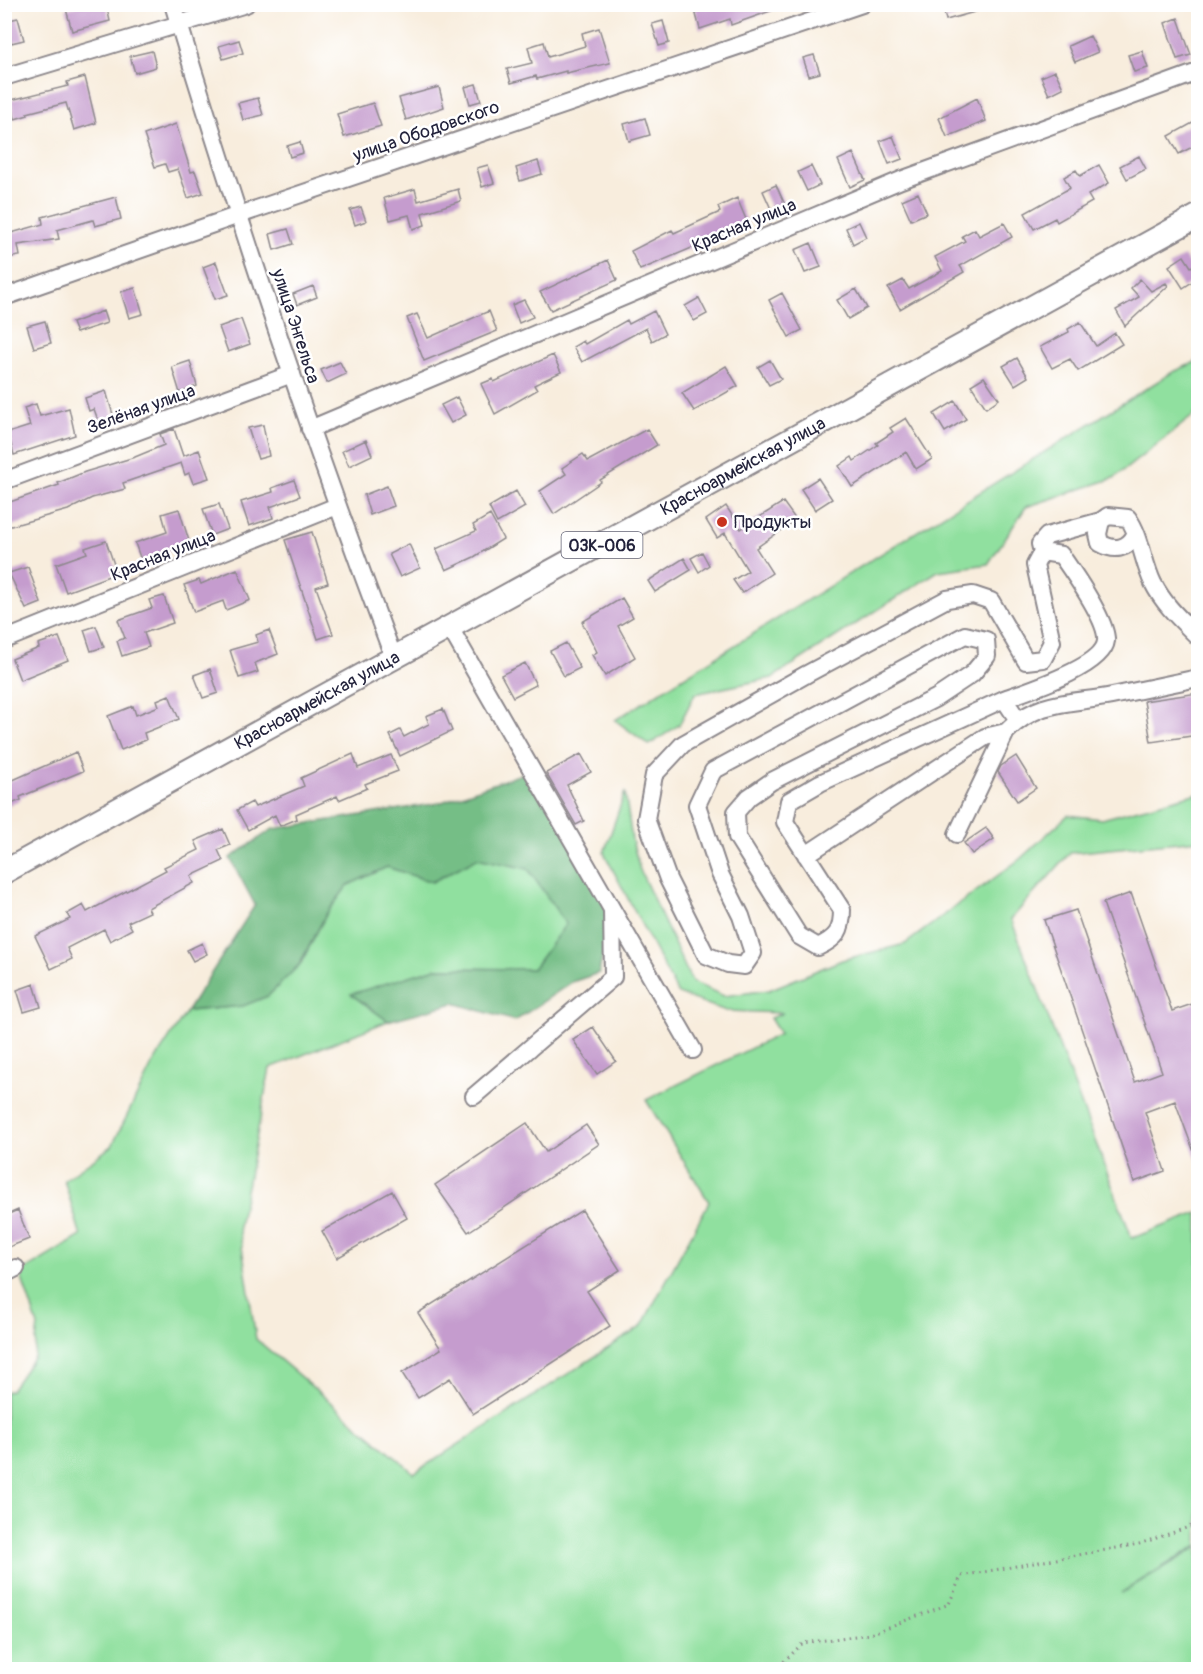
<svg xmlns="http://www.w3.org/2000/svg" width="1203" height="1674" font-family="Pangolin,sans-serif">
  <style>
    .green { fill: #90e09f; stroke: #59816d; stroke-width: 1.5 }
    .forest { fill: #74be86; stroke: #4b7060; stroke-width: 1.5 }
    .building { fill: #c59cce }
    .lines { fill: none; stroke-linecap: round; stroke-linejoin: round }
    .minor-casing { stroke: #8d888c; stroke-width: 20 }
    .major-casing { stroke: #8d888c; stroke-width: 26 }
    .path { stroke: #8d888c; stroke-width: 3; stroke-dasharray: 1.5 4.5; stroke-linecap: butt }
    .minor { stroke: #fff; stroke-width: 16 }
    .major { stroke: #fff; stroke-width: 22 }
    .poi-dot { fill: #c8321e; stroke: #fff; stroke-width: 2 }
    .labels { text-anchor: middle; stroke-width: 5; stroke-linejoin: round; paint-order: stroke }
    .shield { fill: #fff; stroke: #646476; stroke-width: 1.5 }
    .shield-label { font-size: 16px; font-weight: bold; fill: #22223b }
    .street-label { font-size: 18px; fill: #22223b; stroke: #fff }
    .poi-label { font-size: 18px; fill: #22223b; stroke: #fff; text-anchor: start }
  </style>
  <rect width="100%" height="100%" fill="#fff"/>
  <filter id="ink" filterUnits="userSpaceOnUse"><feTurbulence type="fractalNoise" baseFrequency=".0167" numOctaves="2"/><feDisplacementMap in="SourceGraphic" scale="12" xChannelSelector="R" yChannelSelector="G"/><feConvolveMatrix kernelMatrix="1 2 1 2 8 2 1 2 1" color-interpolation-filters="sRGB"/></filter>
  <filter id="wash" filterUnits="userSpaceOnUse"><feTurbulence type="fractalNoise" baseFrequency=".008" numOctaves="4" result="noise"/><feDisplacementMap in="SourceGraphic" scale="24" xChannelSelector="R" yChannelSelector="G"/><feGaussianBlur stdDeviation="1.35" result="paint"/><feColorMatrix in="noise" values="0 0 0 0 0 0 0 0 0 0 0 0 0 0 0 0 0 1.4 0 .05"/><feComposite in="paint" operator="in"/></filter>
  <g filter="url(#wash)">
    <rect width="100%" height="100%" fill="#f8eddd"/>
    <path class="green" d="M1198,361V412L1114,478L1026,507L988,564L938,571L772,678L695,694L679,725L649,745L615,720L1171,373Z
      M625,792L632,840L640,870L692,982L724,996L769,990L842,960L905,944L1020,859L1068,815L1102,819L1198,793V840L1070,853L1011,919L1132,1238L1198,1213V1545L1121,1593L1198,1547V1669L5,1670V1392L11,1390L34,1357L38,1326L20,1273L81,1236L64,1180L112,1146L153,1063L187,1011L243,1006L300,965L327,913L348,885L387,867L432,882L477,858L529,869L566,924L533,969L436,968L352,995L388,1021L270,1068L239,1227L256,1339L414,1473L641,1327L709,1202L646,1100L780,1034L770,1018L783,1013L726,1011L678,994L604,853Z"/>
    <path class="forest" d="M533,770L612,910L599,973L572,982L515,1021L454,1003L388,1021L351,994L436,968L533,969L566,924L528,869L477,858L432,882L387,867L348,885L327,913L299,965L268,996L243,1006L187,1011L255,905L230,858L273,829L439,803Z"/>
    <g id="blocks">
      <path class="building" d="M84,4H106L110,21L72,31L66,9Z
        M703,4H782V7L731,25L730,19L700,29L694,7Z
        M956,4H988L989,8L946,20L943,9Z
        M18,18L24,40L11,43L5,21Z
        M1178,18L1191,55L1177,59L1165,23Z
        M663,21L669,43L659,46L652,24Z
        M599,28L610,63L566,73V71L537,79L536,76L511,83L507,69L532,63L528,47L544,42L548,57L585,46L582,33Z
        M1090,36L1098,52L1075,62L1068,46Z
        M239,40L243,53L223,59L219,46Z
        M152,51L156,67L135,73L130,56Z
        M1142,51L1148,68L1134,72L1128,55Z
        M814,55L820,73L809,76L803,58Z
        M1055,71L1063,88L1049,95L1041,77Z
        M85,77L96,123L74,130L66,103L27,113L28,115L15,119L11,100L68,86L67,82Z
        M476,84L481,101L470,104L465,87Z
        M439,87L444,107L406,120L399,98Z
        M258,98L263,115L243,120L238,103Z
        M977,98L986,121L947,137L939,118Z
        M373,103L381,126L344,137L337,114Z
        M645,118L650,135L629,141L624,124Z
        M1198,120V144L1179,154L1169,136Z
        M176,124L191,172L195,171L203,193L188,198L178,169L168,172L165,164L155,167L144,135Z
        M893,136L902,159L889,164L880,141Z
        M300,142L303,153L290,157L287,146Z
        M853,153L865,180L850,187L838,160Z
        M1139,156L1146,169L1127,179L1120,166Z
        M538,161L542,174L520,181L516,168Z
        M488,165L494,183L482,187L477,168Z
        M1099,165L1109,183L1088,195L1092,202L1057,222L1055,218L1034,229L1025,213L1070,188L1064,177L1076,170L1080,176Z
        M811,166L820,185L807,191L798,172Z
        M776,185L785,205L772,211L763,191Z
        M415,189L418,201L458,189L461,201L422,213L425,225L413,229L409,215L390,220L384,198Z
        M918,193L927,213L911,220L902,200Z
        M116,197L121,219L95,226L93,220L57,230L59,239L18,245L20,256L7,258L4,235L43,224L42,217Z
        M737,198L748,224L640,270L631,251L672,230L674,233L720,212L718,207Z
        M361,207L366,221L355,225L350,210Z
        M859,222L866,237L853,244L846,228Z
        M1004,223L1012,237L960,266L964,272L900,309L888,288L903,280L909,289L942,271L935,257L965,241L962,236L975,229L979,236Z
        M288,229L293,244L274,250L270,234Z
        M811,243L821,267L805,273L795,250Z
        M1184,256L1191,267L1198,263V278L1183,288L1169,266Z
        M608,260L617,280L551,310L540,292Z
        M216,262L228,295L215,299L203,267Z
        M1140,279L1151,291L1166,283L1168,286L1125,326L1116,310L1139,297L1131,288Z
        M313,286L317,297L297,305L293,294Z
        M135,288L143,314L129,318L121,292Z
        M856,289L867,308L848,319L837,300Z
        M782,293L802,330L789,337L769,300Z
        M699,298L707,314L694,321L685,306Z
        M524,300L533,317L519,323L512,305Z
        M103,311L107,323L76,333L72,323Z
        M489,311L497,331L424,361L407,318L417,314L428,338Z
        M654,311L665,334L652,341L646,328L582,362L573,347L583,341L585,344L627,320L629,324Z
        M241,319L250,344L228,352L219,327Z
        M45,321L51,343L34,348L27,326Z
        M1080,322L1096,346L1115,333L1122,344L1078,371L1070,359L1052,368L1040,347L1069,332L1068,329Z
        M553,355L561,372L534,385L537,390L495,414L481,384L493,379L494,382Z
        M1017,358L1028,377L1015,385L1003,366Z
        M770,360L781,379L769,385L758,367Z
        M190,361L197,386L180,393L172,367Z
        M340,362L346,374L327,383L321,370Z
        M726,366L738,386L694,411L682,393Z
        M984,377L999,399L986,408L971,385Z
        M106,391L114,418L99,423L94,409L89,411L85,398Z
        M457,397L466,415L451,423L441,405Z
        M955,401L966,419L945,432L934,414Z
        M36,404L40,416L69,408L75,435L14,455L8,433L30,426L24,408Z
        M906,418L932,459L916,469L906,452L852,487L839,466L852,457L854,461L878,445L876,443L893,432L890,428Z
        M263,425L269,456L258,459L248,428Z
        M174,429L183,456L199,450L209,478L193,483L189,473L185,475L181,463L123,483L125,489L92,498L68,510L4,528V504L59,485L58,483L85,472L135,457L164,445L160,434Z
        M647,429L657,445L600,480L601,482L554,514L540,491L566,474L562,468L583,454L588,461Z
        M366,440L372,455L349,466L342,451Z
        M818,478L832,499L815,510L801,489Z
        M294,480L300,496L270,507L273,518L249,526L241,502L273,492L272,488Z
        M387,486L394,506L370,515L364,495Z
        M516,491L525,507L497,523L489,507Z
        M783,502L796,520L756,548L772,573L742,593L733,580L748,571L725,533L717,538L706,520L726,506L741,529Z
        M219,504L228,529L212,535L203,509Z
        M179,509L190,544L160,553L161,557L142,563L135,543L167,532L162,514Z
        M490,515L503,539L474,557L446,570L436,549L476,531L473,525Z
        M312,532L328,583L316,587L333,634L318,639L285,540Z
        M106,541L117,573L66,592L56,564L87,553L85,548Z
        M409,544L420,568L400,577L389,554Z
        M702,552L709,565L699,572L691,558Z
        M684,558L691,570L655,592L648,581Z
        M28,567L41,603L26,609L9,573Z
        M237,569L250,600L226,610L223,601L194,612L184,585L199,580L201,584Z
        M164,596L173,623L144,633L149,647L122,656L117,641L125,638L118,620L152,608L149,600Z
        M622,598L633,617L618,626L635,657L605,676L592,655L597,652L582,622Z
        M96,626L104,647L91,651L84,630Z
        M269,630L278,654L255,663L258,672L239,678L230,650L258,642L256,635Z
        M59,637L68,660L20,680L12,659L39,648L38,644Z
        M566,643L580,668L564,676L550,651Z
        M525,663L536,685L513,697L501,675Z
        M210,669L218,693L203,698L194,675Z
        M1198,693V735L1151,742L1144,701Z
        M169,695L179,719L144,733L146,740L121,750L108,716L133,706L136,715L159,706L157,700Z
        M443,709L452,731L400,756L390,735L400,730L404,737L429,724L426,716Z
        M76,752L83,771L20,797L21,800L9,805L4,784Z
        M353,754L358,768L391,755L398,771L365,784L367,788L339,800L337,796L296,814L297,819L280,826L275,815L248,830L237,810L252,802L255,807L304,786L301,778Z
        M581,754L591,772L567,785L584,821L576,825L546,773Z
        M1016,756L1036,788L1017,801L998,772L1001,766Z
        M986,828L994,839L972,854L964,843Z
        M223,829L230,845L218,850L223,861L191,876L194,883L148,908L150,912L128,922L132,929L110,941L104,929L67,948L72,959L51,969L35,936L70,919L67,914L83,905L87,912L166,870L164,867L199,850L195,841Z
        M1131,893L1172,1011L1198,1002V1163L1175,1101L1145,1112L1165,1171L1134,1182L1044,920L1076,910L1135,1082L1162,1072L1103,903Z
        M202,943L207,954L193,961L187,950Z
        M34,984L41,1007L24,1012L17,990Z
        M593,1027L616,1061L597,1074L573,1040Z
        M527,1123L546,1152L586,1125L599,1144L468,1232L435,1185Z
        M392,1191L407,1218L337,1258L322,1231Z
        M18,1210L29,1239L4,1249V1216Z
        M582,1210L620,1270L587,1291L610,1326L473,1414L450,1378L418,1398L402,1373L441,1349L418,1313Z"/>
    </g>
  </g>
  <g filter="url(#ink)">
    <use href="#blocks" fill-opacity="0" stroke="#8d888c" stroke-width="1.5"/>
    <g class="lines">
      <defs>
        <path id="minor" d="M173,4C239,224 312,441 393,656
          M4,77L246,4
          M4,297L239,215L862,4
          M310,429L901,180L1198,72
          M4,481L292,374
          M1101,521L1098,534L1100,543C1114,551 1127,550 1135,535
          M1042,552L1040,544L1047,536L1101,521L1108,516L1128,518C1141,536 1143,563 1153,583C1164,605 1181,620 1198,637
          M450,628L693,1050
          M4,640L337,506
          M1004,699L820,783L789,801L785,822L842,910C842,931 837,938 818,947L799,936L737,837L736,812L749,797L772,781L936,698L972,674L987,656L986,640L965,635L713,771L697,805L720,874L741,916L753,953L744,966L728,964L706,955L668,879L646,819L654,775L683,744L807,674L947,599L973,595L991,601L1026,661L1043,659L1052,642L1035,565L1042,552L1061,555C1073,572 1108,622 1106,641C1103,667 1026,691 1004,699L1018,720
          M957,834L1006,732C1038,699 1071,704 1112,696C1141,690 1170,684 1198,678
          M806,855L985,737L1006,732
          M474,1096L613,977L612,910
          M4,1274L16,1268"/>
        <g id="major">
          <path id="s1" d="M4,872L1198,216"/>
        </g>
      </defs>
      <use href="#minor" class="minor-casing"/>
      <use href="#major" class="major-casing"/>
      <path class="path" d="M775,1670L803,1643L870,1634L949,1604L961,1576L1139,1544L1198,1524"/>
      <use href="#minor" class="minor"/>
      <use href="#major" class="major"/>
    </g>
  </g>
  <circle class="poi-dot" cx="722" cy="522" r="6"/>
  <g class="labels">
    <rect class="shield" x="561.5" y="532" width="81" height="26" rx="4.5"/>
    <g class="shield-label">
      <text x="602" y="551">03К-006</text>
    </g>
    <g class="street-label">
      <text transform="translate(426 131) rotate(-19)" y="6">улица Ободовского</text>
      <text transform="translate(744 225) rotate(-23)" y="6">Красная улица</text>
      <text transform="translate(296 326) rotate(72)" y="6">улица Энгельса</text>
      <text transform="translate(141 409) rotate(-20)" y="6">Зелёная улица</text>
      <text dy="6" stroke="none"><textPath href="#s1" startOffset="843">Красноармейская улица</textPath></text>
      <text transform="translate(163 555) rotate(-22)" y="6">Красная улица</text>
      <text dy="6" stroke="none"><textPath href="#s1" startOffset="357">Красноармейская улица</textPath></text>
    </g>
    <g class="poi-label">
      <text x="734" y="528">Продукты</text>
    </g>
  </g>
  <rect width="1203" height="1674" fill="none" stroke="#fff" stroke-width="24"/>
</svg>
